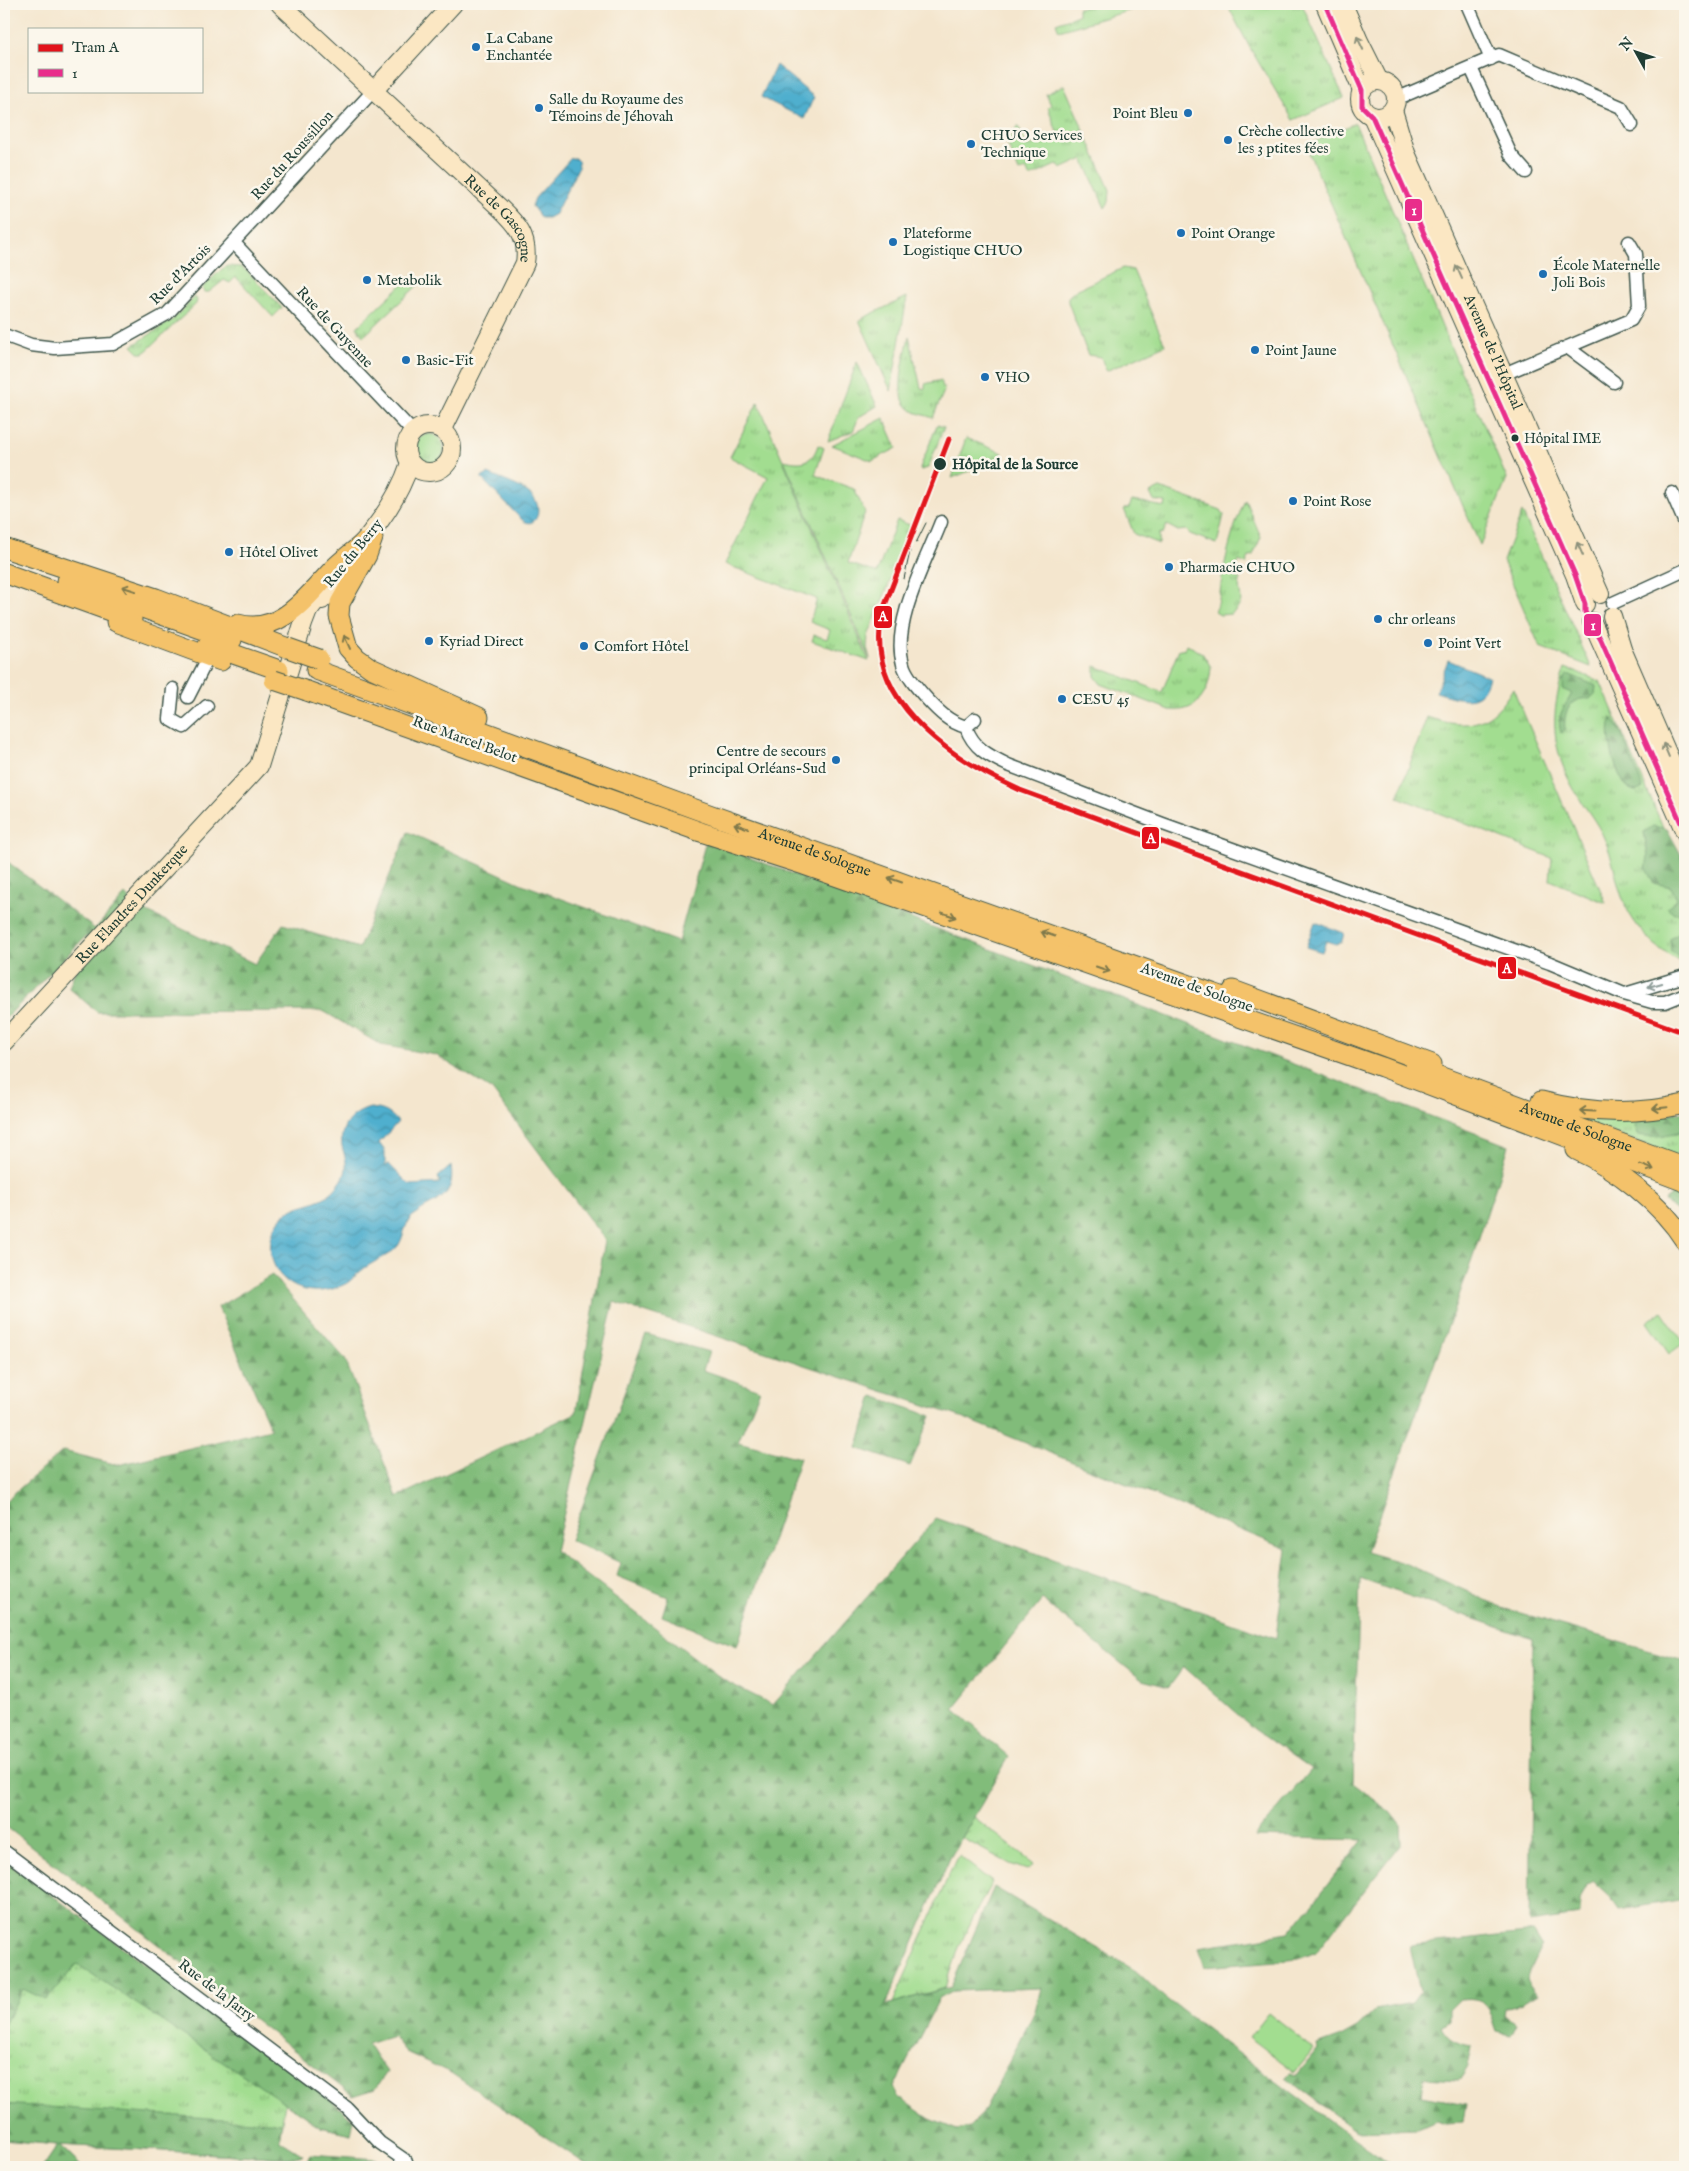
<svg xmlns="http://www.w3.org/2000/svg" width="1689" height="2171" font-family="'IM FELL English',serif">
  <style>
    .grass { fill: url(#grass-tufts); stroke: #608d62 }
    .forest { fill: url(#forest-firs); stroke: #507c57; fill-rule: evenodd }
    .pitch { fill: #a2dd90; stroke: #608d62 }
    .water { fill: url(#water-waves); stroke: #377681 }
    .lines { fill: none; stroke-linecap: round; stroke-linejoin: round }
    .street-casing { stroke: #3f564b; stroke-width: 15 }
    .secondary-casing { stroke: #3f564b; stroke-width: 20 }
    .primary-casing { stroke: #3f564b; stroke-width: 21 }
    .street { stroke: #fff; stroke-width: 12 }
    .secondary { stroke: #fbe7c3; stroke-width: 18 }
    .primary { stroke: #f4c26a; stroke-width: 19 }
    .tram { stroke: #1f3d34; stroke-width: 1 }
    .primary-bridge-casing { stroke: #3f564b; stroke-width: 21; stroke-linecap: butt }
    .primary-bridge { stroke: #f4c26a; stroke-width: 19 }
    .bus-1-casing { stroke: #fbf7ec; stroke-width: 9 }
    .bus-1 { stroke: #e92d8b; stroke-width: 5 }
    .tram-1-casing { stroke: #fbf7ec; stroke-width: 9 }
    .tram-1 { stroke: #e2121a; stroke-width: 5 }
    .oneway { stroke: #8d927c }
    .oneway2 { stroke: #7f794c }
    .oneway3 { stroke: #8f9e9a }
    .poi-dot { fill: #1f6fb2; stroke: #fbf7ec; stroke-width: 2 }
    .bus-dot { fill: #1f3d34; stroke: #fbf7ec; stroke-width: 2 }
    .labels { text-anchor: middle; stroke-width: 5; stroke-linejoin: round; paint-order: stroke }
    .bus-label { font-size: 14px; fill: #1f3d34; stroke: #fbf7ec; text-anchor: start }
    .poi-label { font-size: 15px; fill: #1f3d34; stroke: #fbf7ec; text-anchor: start }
    .street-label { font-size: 15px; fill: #1f3d34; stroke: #fbf7ec }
    .stop-label { font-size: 15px; font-weight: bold; fill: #1f3d34; stroke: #fbf7ec; text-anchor: start }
    .line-badge { stroke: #fbf7ec; stroke-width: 2 }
    .badge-label { font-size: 14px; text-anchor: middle; font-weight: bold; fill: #fff }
  </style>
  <defs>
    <pattern id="grass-tufts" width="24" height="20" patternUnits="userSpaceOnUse" patternTransform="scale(1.25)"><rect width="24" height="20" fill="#a2dd90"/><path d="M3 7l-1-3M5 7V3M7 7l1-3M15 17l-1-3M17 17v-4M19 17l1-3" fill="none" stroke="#83b476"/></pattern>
    <pattern id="forest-firs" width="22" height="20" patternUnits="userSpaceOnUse" patternTransform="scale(1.25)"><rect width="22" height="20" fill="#81bc7a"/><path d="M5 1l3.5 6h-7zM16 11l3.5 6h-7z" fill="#699a65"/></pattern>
    <pattern id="water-waves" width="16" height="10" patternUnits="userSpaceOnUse" patternTransform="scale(1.25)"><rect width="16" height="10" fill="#4fafce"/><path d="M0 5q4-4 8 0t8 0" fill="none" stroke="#4190a8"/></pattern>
  </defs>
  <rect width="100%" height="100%" fill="#fbf7ec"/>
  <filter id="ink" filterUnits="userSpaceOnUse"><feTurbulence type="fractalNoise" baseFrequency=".02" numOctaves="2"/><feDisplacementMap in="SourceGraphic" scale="10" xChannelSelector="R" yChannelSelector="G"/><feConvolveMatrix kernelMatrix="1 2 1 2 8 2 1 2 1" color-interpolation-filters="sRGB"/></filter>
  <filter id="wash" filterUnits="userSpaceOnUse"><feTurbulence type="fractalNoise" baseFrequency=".0096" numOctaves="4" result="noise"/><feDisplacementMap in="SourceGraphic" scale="20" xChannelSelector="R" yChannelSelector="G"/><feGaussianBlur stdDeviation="1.12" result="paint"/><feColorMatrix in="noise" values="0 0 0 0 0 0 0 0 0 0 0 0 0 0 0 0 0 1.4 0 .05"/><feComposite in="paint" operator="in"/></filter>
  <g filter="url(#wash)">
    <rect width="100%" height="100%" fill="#f4e6ce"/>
    <path class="grass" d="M1102,4H1152L1059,31L1056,23L1078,15V8Z
      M1227,4H1302L1344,98L1293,120L1250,48Z
      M1064,85L1110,190L1109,202L1105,208L1083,159L1061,169L1058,164L1030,177L1026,169L1019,172L1007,143L1018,126L1027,147L1058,135L1048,107L1051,105L1046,94Z
      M1355,123L1507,479L1480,545L1306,146Z
      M228,266L241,267L247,271L282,308L273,317L236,277L230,283L224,280L209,292H204L202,288L222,269Z
      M1123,268L1133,270L1165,345L1106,371L1101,357L1088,355L1068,302V297L1076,290Z
      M411,276H413L420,281L419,284L364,336L362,335L357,327Z
      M195,297L197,300L196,304L144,353H139L132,346L171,321Z
      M907,297L891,391L859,320Z
      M909,336L921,388L925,389V384L941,380L944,391L933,418C926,415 917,414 911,410C891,397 906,355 909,336Z
      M857,362L877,406L859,417L853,431L828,441Z
      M758,402L869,661L812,641L814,635L827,639L830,630L810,622L817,599L725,564L768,477L730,457Z
      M884,418L897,448L872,461L832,445Z
      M937,425L944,427L928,468L921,470L920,468Z
      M414 449a15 15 0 1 1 30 0a15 15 0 1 1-30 0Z
      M966,438L1003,453L999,459L952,478Z
      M818,445L824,448L815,475L854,489L865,512L848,563L877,573L897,520L912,526L868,636L867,647L870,659L784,460C801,464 812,464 818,445Z
      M1160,488L1221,510L1224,515L1217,544L1190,534L1186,530L1178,531L1167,525L1163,533L1159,534V544L1134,534L1124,509L1129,508L1132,501L1165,507L1166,502L1154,501L1150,493Z
      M1245,500L1261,537L1253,555L1249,557L1246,564L1239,561L1233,575L1240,579C1236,595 1249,601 1231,614L1220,615L1215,612C1220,602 1220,589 1222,578C1227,551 1234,525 1245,500Z
      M1522,512L1591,667L1540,647L1503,561Z
      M1186,644L1202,653L1211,667C1209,693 1198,713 1170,710L1101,684L1095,676V666L1162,692L1179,649L1184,650Z
      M1565,668L1600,681L1685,878V962L1682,963C1655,949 1632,926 1622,897C1615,877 1613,857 1604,838C1597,822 1585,808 1576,793C1551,750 1549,715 1565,668Z
      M1513,688L1517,698L1606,903L1550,880L1552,858L1398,797L1427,717C1468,731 1491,726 1513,688Z
      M1570,1117L1639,1119L1671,1135L1685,1130V1159Z
      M974,1817L1034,1864L1027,1870L1010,1864L962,1838Z
      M959,1856L992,1882C973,1917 955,1950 945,1988L893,2003L956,1859Z
      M4,1860L351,2134L321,2127L285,2103L279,2140L303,2155L290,2158L59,2145L82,2167H43L58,2145L4,2140Z"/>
    <path class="forest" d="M1568,674L1596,686L1595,694L1590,699C1570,696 1563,712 1565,730L1561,733C1556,713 1564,710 1572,693L1563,689V681Z
      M1612,718L1619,728L1643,788C1641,789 1638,791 1636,791C1618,792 1603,732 1612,718Z
      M1653,826L1667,829L1685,862V912L1674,913L1667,907L1677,899L1671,887L1654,883L1646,869L1648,857L1644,832Z
      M408,832L522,884L678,942L706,841L1509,1146L1468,1271L1366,1552L1407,1564L1503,1608L1685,1661V1899L1619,1910L1608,1894L1594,1881L1586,1885L1579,1901V1916L1529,1923L1533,1639L1360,1579L1353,1783L1390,1812L1401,1826L1402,1843L1316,1952L1299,1959L1205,1967L1199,1947L1289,1933L1363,1840L1254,1837L1311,1769L1254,1729L1184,1667L1169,1687L1142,1680L1042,1600L954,1709L1009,1757L950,1858L886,2005L951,1987L994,1887L1136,1971L1165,1998L1309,2106L1394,2167H590L451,2073L406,2052L393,2036L367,2044L387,2072L375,2089L353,2096L4,1825V1502L63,1451L118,1465L271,1429L218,1307L272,1275L345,1359L397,1497L576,1413L605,1240L492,1090L436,1055L381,1045L323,1011L97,1012L69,988L88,934L4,1020V859L95,929L125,895L141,909L255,964L283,924L359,948ZM614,1302L964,1418L1287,1549L1276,1638L936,1518L773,1705L725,1681L555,1551ZM1041,1988L1035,2011L983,2113L969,2127L957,2130L930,2119L898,2097L894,2087L939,1999L954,1991Z
      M1677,934L1685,937V959L1682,960L1671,951L1670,939Z
      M1685,1111V1130C1670,1135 1654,1138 1638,1135L1635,1126L1639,1119Z
      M1684,1185L1685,1186V1217L1664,1201Z
      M646,1334L709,1352L703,1370L760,1390L738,1442L800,1458L737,1646L662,1616L668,1597L617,1576L621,1563L570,1540Z
      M873,1396L931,1416L910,1466L857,1448Z
      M4,1860L333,2102L354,2120L351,2134L321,2127L77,1964L46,2000L23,1989L4,2025Z
      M1534,1932L1542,1945L1526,1978L1538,1994L1523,2003L1504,2008L1503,2015L1517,2023L1511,2035L1497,2032C1488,2008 1490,1996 1460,1999L1449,2010V2021L1441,2027C1448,2040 1458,2044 1472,2046L1468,2066L1459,2080L1424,2078L1422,2096L1466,2104L1463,2123L1446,2124L1436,2121L1418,2129L1356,2131L1286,2078L1291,2073L1297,2075L1318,2049L1317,2045L1339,2037L1357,2027L1375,2010L1412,2003L1420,1992L1410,1946Z
      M4,2104L282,2123L279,2140L303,2155L290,2158L59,2145L82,2167H43L58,2145L4,2140Z
      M310,2154L377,2159L385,2167H305Z"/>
    <path class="pitch" d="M1662,1311L1684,1343L1669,1354L1647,1322Z
      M1268,2013L1314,2049L1295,2072L1249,2037Z"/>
    <path class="water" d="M776,65L814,97L804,119L761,97Z
      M571,158H575L578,161L579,166L555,214L548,218H541L532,206L535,198Z
      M488,474C500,479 521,486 530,494C545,505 537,534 520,518L481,478Z
      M1448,660L1489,677C1481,708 1459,699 1436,692Z
      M1315,922L1344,933L1342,941L1336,944L1326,941L1322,952L1306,947Z
      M370,1108C383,1109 390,1112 398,1122L379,1143L385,1151V1166L389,1164L410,1185L440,1183L438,1177L451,1166C457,1203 428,1200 411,1218C404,1226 404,1237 398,1246C389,1257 372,1261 361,1271C354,1276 351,1282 343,1285C326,1293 305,1294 289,1283C267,1268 264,1235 283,1216C297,1202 318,1206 333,1191C339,1185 345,1177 346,1169C347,1161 344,1154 342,1146C339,1126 352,1113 370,1108Z"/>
  </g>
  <g filter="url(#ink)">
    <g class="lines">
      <defs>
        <path id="street" d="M1467,4L1491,59
          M1471,68L1511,155L1526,172
          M1396,99L1499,55L1621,107L1632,125
          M234,243L413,432
          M4,335L31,345L55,348L113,344L167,314L374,90
          M1567,347L1614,382
          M1504,374L1631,320L1639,306L1636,254L1629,242
          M1672,493L1685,523
          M941,522C926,561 891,624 903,664C906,676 919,690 927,699C939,712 949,722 966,727
          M1613,603L1685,570
          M173,689L170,719L184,727L207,706
          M188,697L209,656
          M975,719L966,727C973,748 989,756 1008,765L1163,824L1550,963L1624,994L1652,1002H1665L1685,994
          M1625,994L1685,976
          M4,1851L347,2108L380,2143L406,2161"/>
        <g id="secondary">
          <path id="s1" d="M280,4L499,207C517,224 529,237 525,263L443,429"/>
          <path d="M1325,4L1362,90"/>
          <path d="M1343,4L1359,41L1379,81"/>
          <circle cx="1378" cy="99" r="18"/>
          <path d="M374,90L453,4"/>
          <path id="s2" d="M1393,110L1406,153L1600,594"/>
          <path d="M1372,116L1575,575L1585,604"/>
          <circle cx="429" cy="449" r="23"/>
          <path d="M359,547C381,522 400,494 410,463"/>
          <path d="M322,600L364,549"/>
          <path d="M1612,616L1622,649L1685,794"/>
          <path d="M1592,622L1685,832"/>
          <path id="s3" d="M4,1042L259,766L303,624L308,611L325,589"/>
        </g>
        <g id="primary">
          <path d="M373,538L367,555L340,603L339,616L348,648L357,658L371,668L479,717"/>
          <path d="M4,548L156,598L288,648"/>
          <path d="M4,573L132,619"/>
          <path d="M67,581L232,640"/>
          <path d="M116,622L221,661"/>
          <path d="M238,624C280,636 308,595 333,569C342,560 353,552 363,543"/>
          <path d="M208,645L279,670"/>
          <path id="s4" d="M316,670L706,813L1243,1004"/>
          <path d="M307,691L701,832L804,865L1382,1067L1685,1182"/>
          <path d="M1233,990L1432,1064"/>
          <path id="s5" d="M1415,1067L1685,1167"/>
          <path d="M1541,1101C1589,1114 1636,1115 1685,1104"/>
          <path d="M1576,1150C1616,1168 1662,1204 1685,1241"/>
        </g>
      </defs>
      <use href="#street" class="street-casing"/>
      <use href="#secondary" class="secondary-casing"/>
      <use href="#primary" class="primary-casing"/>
      <use href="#street" class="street"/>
      <use href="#secondary" class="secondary"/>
      <use href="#primary" class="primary"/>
      <path class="tram" d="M916,543L926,523
        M896,576L905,560
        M904,579L917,519"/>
      <defs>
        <path id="primary-bridge" d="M288,648L319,659
          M274,680L307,691"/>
      </defs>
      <use href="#primary-bridge" class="primary-bridge-casing"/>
      <use href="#primary-bridge" class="primary-bridge"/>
      <defs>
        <path id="bus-1" d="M1325,4L1362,90V106L1372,116L1575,575L1585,604V612L1601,640L1685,832"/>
      </defs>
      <use href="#bus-1" class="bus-1-casing"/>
      <use href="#bus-1" class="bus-1"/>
      <defs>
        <path id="tram-1" d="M949,439L885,605C856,696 949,758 1020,790L1685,1033"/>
      </defs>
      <use href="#tram-1" class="tram-1-casing"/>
      <use href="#tram-1" class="tram-1"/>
    </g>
    <defs><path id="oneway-shaft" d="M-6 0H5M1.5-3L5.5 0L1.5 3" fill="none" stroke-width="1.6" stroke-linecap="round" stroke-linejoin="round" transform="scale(1.25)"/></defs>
    <g class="oneway">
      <use href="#oneway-shaft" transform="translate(1360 43) rotate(-115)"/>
      <use href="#oneway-shaft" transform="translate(1459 272) rotate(-114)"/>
      <use href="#oneway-shaft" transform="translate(1580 549) rotate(-114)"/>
      <use href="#oneway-shaft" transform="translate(1666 750) rotate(-113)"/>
    </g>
    <g class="oneway2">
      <use href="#oneway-shaft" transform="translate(129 589) rotate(-162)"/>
      <use href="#oneway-shaft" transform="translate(347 642) rotate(-114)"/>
      <use href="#oneway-shaft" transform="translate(741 826) rotate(-161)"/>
      <use href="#oneway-shaft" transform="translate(895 880) rotate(-161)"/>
      <use href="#oneway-shaft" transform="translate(949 915) rotate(19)"/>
      <use href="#oneway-shaft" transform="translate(1048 934) rotate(-161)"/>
      <use href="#oneway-shaft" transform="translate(1103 969) rotate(19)"/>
      <use href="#oneway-shaft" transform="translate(1660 1108) rotate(174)"/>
      <use href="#oneway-shaft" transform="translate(1587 1111) rotate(-177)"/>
      <use href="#oneway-shaft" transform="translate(1647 1167) rotate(20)"/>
    </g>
    <use class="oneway3" href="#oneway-shaft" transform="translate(1655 985) rotate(164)"/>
  </g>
  <g class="poi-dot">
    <circle cx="476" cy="47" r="5"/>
    <circle cx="539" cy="108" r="5"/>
    <circle cx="1188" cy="113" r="5"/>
    <circle cx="1228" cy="140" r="5"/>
    <circle cx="971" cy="144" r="5"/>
    <circle cx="1181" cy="233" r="5"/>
    <circle cx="893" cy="242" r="5"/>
    <circle cx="1543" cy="274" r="5"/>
    <circle cx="367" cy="280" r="5"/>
    <circle cx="1255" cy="350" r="5"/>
    <circle cx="406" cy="360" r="5"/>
    <circle cx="985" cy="377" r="5"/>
    <circle cx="1293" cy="501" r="5"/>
    <circle cx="229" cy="552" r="5"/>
    <circle cx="1169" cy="567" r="5"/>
    <circle cx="1378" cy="619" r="5"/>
    <circle cx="429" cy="641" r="5"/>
    <circle cx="1428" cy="643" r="5"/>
    <circle cx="584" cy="646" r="5"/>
    <circle cx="1062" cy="699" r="5"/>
    <circle cx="836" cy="760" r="5"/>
  </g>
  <g class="bus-dot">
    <circle cx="1515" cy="438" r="4.5"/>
    <circle cx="940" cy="464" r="7"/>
  </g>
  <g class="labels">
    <g class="bus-label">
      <text x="1524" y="443">Hôpital IME</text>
    </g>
    <g class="poi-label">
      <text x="486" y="43">La Cabane<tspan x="486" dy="17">Enchantée</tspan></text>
      <text x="549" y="104">Salle du Royaume des<tspan x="549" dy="17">Témoins de Jéhovah</tspan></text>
      <text x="1178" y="118" text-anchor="end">Point Bleu</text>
      <text x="1238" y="136">Crèche collective<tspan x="1238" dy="17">les 3 ptites fées</tspan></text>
      <text x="981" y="140">CHUO Services<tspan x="981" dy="17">Technique</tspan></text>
      <text x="903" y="238">Plateforme<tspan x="903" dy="17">Logistique CHUO</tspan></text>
      <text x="1191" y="238">Point Orange</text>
      <text x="1553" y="270">École Maternelle<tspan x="1553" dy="17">Joli Bois</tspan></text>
      <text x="377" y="285">Metabolik</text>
      <text x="1265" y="355">Point Jaune</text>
      <text x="416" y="365">Basic-Fit</text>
      <text x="995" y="382">VHO</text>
      <text x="1303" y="506">Point Rose</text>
      <text x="239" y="557">Hôtel Olivet</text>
      <text x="1179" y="572">Pharmacie CHUO</text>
      <text x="1388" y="624">chr orleans</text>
      <text x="439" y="646">Kyriad Direct</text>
      <text x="1438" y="648">Point Vert</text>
      <text x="594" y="651">Comfort Hôtel</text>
      <text x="1072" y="704">CESU 45</text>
      <text x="826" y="756" text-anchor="end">Centre de secours<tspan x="826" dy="17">principal Orléans-Sud</tspan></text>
    </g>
    <g class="street-label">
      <text transform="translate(292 155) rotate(-48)" y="5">Rue du Roussillon</text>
      <text dy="5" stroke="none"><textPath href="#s1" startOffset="309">Rue de Gascogne</textPath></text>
      <text transform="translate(180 274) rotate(-45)" y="5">Rue d'Artois</text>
      <text transform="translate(335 327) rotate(47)" y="5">Rue de Guyenne</text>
      <text dy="5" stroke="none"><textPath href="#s2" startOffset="262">Avenue de l'Hôpital</textPath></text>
      <text transform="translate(353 553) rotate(-51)" y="5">Rue du Berry</text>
      <text transform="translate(465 739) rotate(20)" y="5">Rue Marcel Belot</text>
      <text dy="5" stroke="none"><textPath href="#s4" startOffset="531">Avenue de Sologne</textPath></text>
      <text dy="5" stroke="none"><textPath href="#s3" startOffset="188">Rue Flandres Dunkerque</textPath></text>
      <text transform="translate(1197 987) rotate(20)" y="5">Avenue de Sologne</text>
      <text dy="5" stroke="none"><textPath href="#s5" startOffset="172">Avenue de Sologne</textPath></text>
      <text transform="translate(217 1990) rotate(37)" y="5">Rue de la Jarry</text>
    </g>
    <g class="stop-label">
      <text x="952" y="469">Hôpital de la Source</text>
    </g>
  </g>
  <g class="line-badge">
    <rect x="1404" y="198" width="19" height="24" rx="5" fill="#e92d8b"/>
    <rect x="873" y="605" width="20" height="24" rx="5" fill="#e2121a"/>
    <rect x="1583" y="613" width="19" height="24" rx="5" fill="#e92d8b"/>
    <rect x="1141" y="826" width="19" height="24" rx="5" fill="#e2121a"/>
    <rect x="1497" y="956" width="20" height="24" rx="5" fill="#e2121a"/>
  </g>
  <g class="badge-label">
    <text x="1414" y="215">1</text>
    <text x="883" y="621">A</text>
    <text x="1593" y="630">1</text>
    <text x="1151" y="843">A</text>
    <text x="1507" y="973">A</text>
  </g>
  <rect width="1689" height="2171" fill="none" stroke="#fbf7ec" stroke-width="20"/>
  <rect x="28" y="28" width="175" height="65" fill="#fbf7ec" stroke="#a3ada2"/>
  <rect x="38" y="44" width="25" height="8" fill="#e2121a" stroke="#a3ada2"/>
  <text x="72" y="52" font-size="15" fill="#1f3d34">Tram A</text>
  <rect x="38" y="69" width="25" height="8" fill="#e92d8b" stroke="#a3ada2"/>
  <text x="72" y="78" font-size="15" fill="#1f3d34">1</text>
  <g transform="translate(1636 52) rotate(310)" stroke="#fbf7ec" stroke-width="4" paint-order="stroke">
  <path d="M0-4L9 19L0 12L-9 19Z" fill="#1f3d34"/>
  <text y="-8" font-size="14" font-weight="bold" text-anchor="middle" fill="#1f3d34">N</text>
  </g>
</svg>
